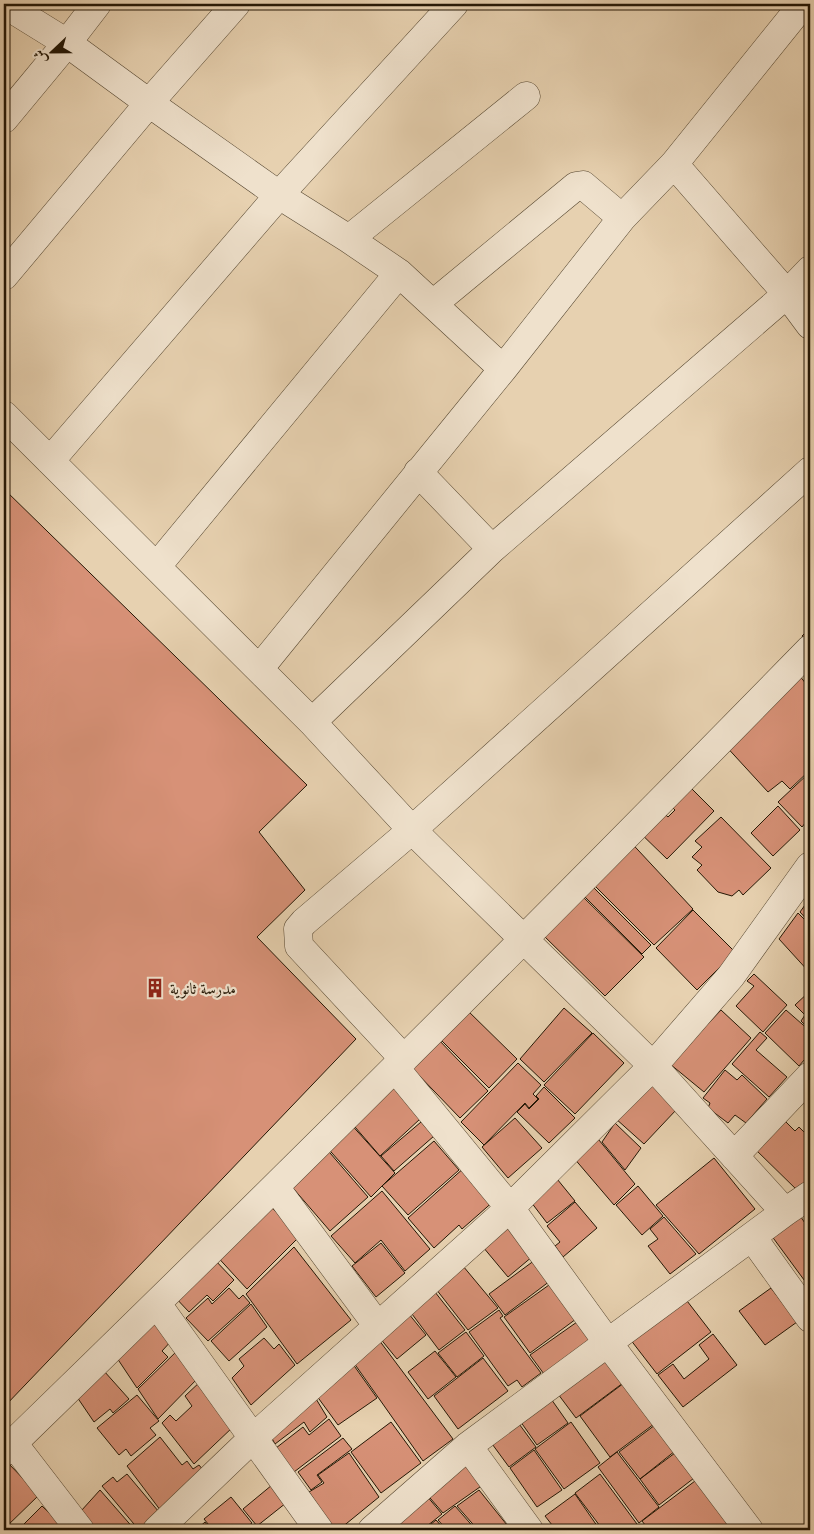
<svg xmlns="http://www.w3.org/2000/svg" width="814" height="1534" font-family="Cardo,Amiri,serif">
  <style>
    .building { fill: #d79177; stroke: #241705 }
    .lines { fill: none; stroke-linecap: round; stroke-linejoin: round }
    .street-casing { stroke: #554630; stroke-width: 29 }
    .street { stroke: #efe1cc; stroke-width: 28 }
    .labels { text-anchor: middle; stroke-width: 4.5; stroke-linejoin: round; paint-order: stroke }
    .poi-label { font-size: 16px; fill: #241705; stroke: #efe1cc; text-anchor: start }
  </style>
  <rect width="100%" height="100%" fill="#e7d1b0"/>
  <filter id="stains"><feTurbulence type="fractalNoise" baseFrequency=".004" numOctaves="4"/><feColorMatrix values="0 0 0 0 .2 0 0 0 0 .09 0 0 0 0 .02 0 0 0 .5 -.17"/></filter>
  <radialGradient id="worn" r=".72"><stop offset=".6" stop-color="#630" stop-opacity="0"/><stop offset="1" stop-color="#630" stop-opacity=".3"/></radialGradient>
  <path class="building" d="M4,489L307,785L259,832L305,890L257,937L356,1039L4,1407Z
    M810,628V647L802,636Z
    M796,671L810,689V770L790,789L782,781L768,792L723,743Z
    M810,772V817L802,827L778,802Z
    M680,777L714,811L667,859L633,826L654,804L668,817L675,810L661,796Z
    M778,806L800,830L773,856L751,833Z
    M721,817L771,868L743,895L739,890L732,896L718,892L697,870L702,865L692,857L702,847L695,841Z
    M624,835L693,909L654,945L588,879Z
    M587,881L651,945L642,954L578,890Z
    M578,892L644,957L605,996L542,934Z
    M810,898V923L800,912Z
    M693,910L735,952L697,990L656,948Z
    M798,913L810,925V973L779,939Z
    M754,974L787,1005L763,1032L736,1006L754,986L747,981Z
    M810,991V1030L801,1021L805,1015L795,1005Z
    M464,1007L517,1059L489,1088L440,1039Z
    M564,1008L592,1033L544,1082L520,1059Z
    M721,1010L751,1038L704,1092L670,1064Z
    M786,1010L810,1031V1053L799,1066L765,1033Z
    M760,1032L767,1038L756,1050L787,1077L769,1097L732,1064Z
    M593,1033L624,1063L575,1114L544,1085Z
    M436,1037L488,1091L460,1118L408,1064Z
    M518,1063L541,1085L533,1094L538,1099L529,1108L525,1103L484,1145L461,1122Z
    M725,1070L737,1080L742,1075L767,1099L746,1123L735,1115L728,1123L708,1108L710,1103L703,1098Z
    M390,1080L420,1119L380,1156L349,1120Z
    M648,1082L677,1109L644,1144L615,1118Z
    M544,1087L575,1118L549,1143L517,1112L525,1104L529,1109L539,1099L536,1096Z
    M515,1118L542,1148L508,1178L482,1147Z
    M784,1120L795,1131L799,1127L810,1138V1184L799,1192L755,1149Z
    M348,1121L395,1173L371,1197L324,1144Z
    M421,1122L434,1136L394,1171L381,1156Z
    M615,1123L641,1148L625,1170L602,1142Z
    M594,1134L635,1184L614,1205L573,1157Z
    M434,1141L459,1170L408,1215L382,1186Z
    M324,1146L368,1197L330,1231L286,1180Z
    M714,1158L755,1209L699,1254L656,1205Z
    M465,1167L495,1200L462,1229L459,1225L434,1248L408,1218Z
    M553,1174L575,1201L547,1223L531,1202Z
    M638,1186L663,1216L642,1235L616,1205Z
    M382,1191L430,1249L405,1271L381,1240L355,1263L331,1236Z
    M267,1202L299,1237L247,1289L213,1252Z
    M575,1202L597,1228L563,1257L555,1246L560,1242L547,1226Z
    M664,1217L696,1254L670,1274L648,1246L658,1239L650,1229Z
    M801,1217L810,1231V1288L771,1235Z
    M503,1219L533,1256L508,1277L478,1241Z
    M381,1243L405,1273L376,1297L352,1266Z
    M294,1247L351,1320L297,1364L246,1294Z
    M213,1258L234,1280L213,1301L207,1295L189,1312L173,1295Z
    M535,1260L550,1281L505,1315L489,1294Z
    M463,1266L498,1308L468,1330L436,1289Z
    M549,1285L576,1319L530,1353L504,1317Z
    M431,1287L465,1330L439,1350L406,1306Z
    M229,1288L239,1299L243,1295L250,1303L208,1341L186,1318L208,1298L212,1304Z
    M771,1288L797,1322L765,1345L739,1311Z
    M684,1297L711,1332L657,1374L630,1339Z
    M251,1304L267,1327L229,1361L211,1341Z
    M404,1308L426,1335L397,1359L375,1332Z
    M499,1310L503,1316L500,1318L541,1373L522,1387L517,1380L508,1386L469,1332Z
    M156,1317L173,1339L162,1351L168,1357L137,1388L117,1358Z
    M577,1322L590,1340L544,1374L530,1355Z
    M466,1332L484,1356L457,1377L438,1353Z
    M713,1334L737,1365L683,1407L658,1375L673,1364L684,1379L709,1359L699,1345Z
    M376,1336L453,1439L423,1461L349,1356Z
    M264,1338L274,1349L279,1344L295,1365L251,1405L232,1378L244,1366L239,1359Z
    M179,1349L199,1377L158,1419L138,1389Z
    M435,1351L456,1377L428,1399L408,1372Z
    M602,1355L623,1383L576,1418L555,1390Z
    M483,1358L508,1391L458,1429L434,1396Z
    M350,1360L377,1398L338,1425L311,1388Z
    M104,1371L129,1399L113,1413L110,1409L94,1422L77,1397Z
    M202,1380L234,1426L194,1464L162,1423L170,1415L176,1421L192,1406L185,1396Z
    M624,1383L654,1424L610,1457L580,1416Z
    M307,1384L327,1417L310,1432L304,1422L275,1444L262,1420Z
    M137,1395L159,1421L150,1428L156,1435L131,1456L126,1449L119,1455L97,1428Z
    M549,1396L568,1423L537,1445L518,1418Z
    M514,1417L536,1447L509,1467L487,1437Z
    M329,1419L341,1436L294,1472L276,1448L303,1427L309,1435Z
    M391,1422L421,1463L381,1493L351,1452Z
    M571,1422L600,1463L564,1489L535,1449Z
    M655,1425L675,1451L640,1479L619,1452Z
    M160,1437L182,1465L187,1461L193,1469L199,1465L208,1476L164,1515L127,1466Z
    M343,1438L352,1449L317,1475L322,1482L311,1490L298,1472Z
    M534,1450L562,1490L537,1507L510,1468Z
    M679,1450L698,1475L659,1505L640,1479Z
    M617,1452L659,1507L639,1523L598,1467Z
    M349,1453L379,1497L341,1528H334L329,1522L309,1492L324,1483L318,1475Z
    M467,1457L487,1482L443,1513L424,1491Z
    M7,1462L39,1495L4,1529V1465Z
    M127,1474L159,1512L139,1530L102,1486L113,1477L117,1482Z
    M600,1474L637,1524L629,1530H603L575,1493Z
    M699,1478L739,1530H649L642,1521Z
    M272,1485L286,1503L257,1526L243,1509Z
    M421,1489L442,1514L422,1530H371Z
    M100,1490L135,1530H98L81,1511Z
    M479,1490L511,1530H478L457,1506Z
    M575,1494L600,1530H556L545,1516Z
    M231,1497L252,1523L243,1530H213L204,1519Z
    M42,1506L66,1529L18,1530Z
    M455,1506L476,1530H447L438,1520Z
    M436,1520L445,1530H424Z
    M205,1522L211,1530H196Z"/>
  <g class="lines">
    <defs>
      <path id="street" d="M4,4L67,43L149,103L279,195L349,239L399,273L503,369
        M4,119L67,43L97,4
        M674,164L787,294L810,325
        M349,239L526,96
        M4,276L149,103L236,4
        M433,304L576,186L583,185L622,218
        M4,415L312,722L412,830L653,1066L785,1212
        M50,461L279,195L454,4
        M418,472L492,549
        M157,566L399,273
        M259,669L503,369L622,218L674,164L803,4
        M312,722L492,549L787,294L810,270
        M404,1059L299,946L298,929L304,922L412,830L810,471
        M395,1068L510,1208L608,1343L749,1530
        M734,1156L810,1076
        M275,1187L377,1325
        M752,1237L810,1318
        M157,1304L319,1530
        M13,1443L80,1530
        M468,1446L529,1530
        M4,1452C276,1188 545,920 810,649
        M157,1530L253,1438L510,1208L653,1066L731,976L810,866
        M372,1530L468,1446L785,1212L810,1195"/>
    </defs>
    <use href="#street" class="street-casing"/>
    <use href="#street" class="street"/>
  </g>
  <defs>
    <symbol id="building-bare" viewBox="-9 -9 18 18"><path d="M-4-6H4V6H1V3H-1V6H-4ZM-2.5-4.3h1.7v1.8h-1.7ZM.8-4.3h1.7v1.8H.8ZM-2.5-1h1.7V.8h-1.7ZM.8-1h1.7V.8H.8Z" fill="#8f2418" stroke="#efe1cc" stroke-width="2.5" paint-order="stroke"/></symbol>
  </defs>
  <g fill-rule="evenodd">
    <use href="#building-bare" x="141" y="974" width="28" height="28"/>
  </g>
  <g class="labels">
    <g class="poi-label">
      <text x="170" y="994">مدرسة ثانوية</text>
    </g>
  </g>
  <rect width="814" height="1534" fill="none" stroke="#e7d1b0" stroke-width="20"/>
  <rect x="5" y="5" width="804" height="1524" fill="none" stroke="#241705" stroke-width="2.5"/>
  <rect x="10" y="10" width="794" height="1514" fill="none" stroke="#241705"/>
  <g transform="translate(52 52) rotate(248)" stroke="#efe1cc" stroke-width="4" paint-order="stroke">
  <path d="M0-4L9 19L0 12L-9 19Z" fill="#241705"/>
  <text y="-8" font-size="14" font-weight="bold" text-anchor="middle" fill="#241705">ش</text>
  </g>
  <rect width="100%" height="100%" filter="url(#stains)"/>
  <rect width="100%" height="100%" fill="url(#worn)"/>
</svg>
